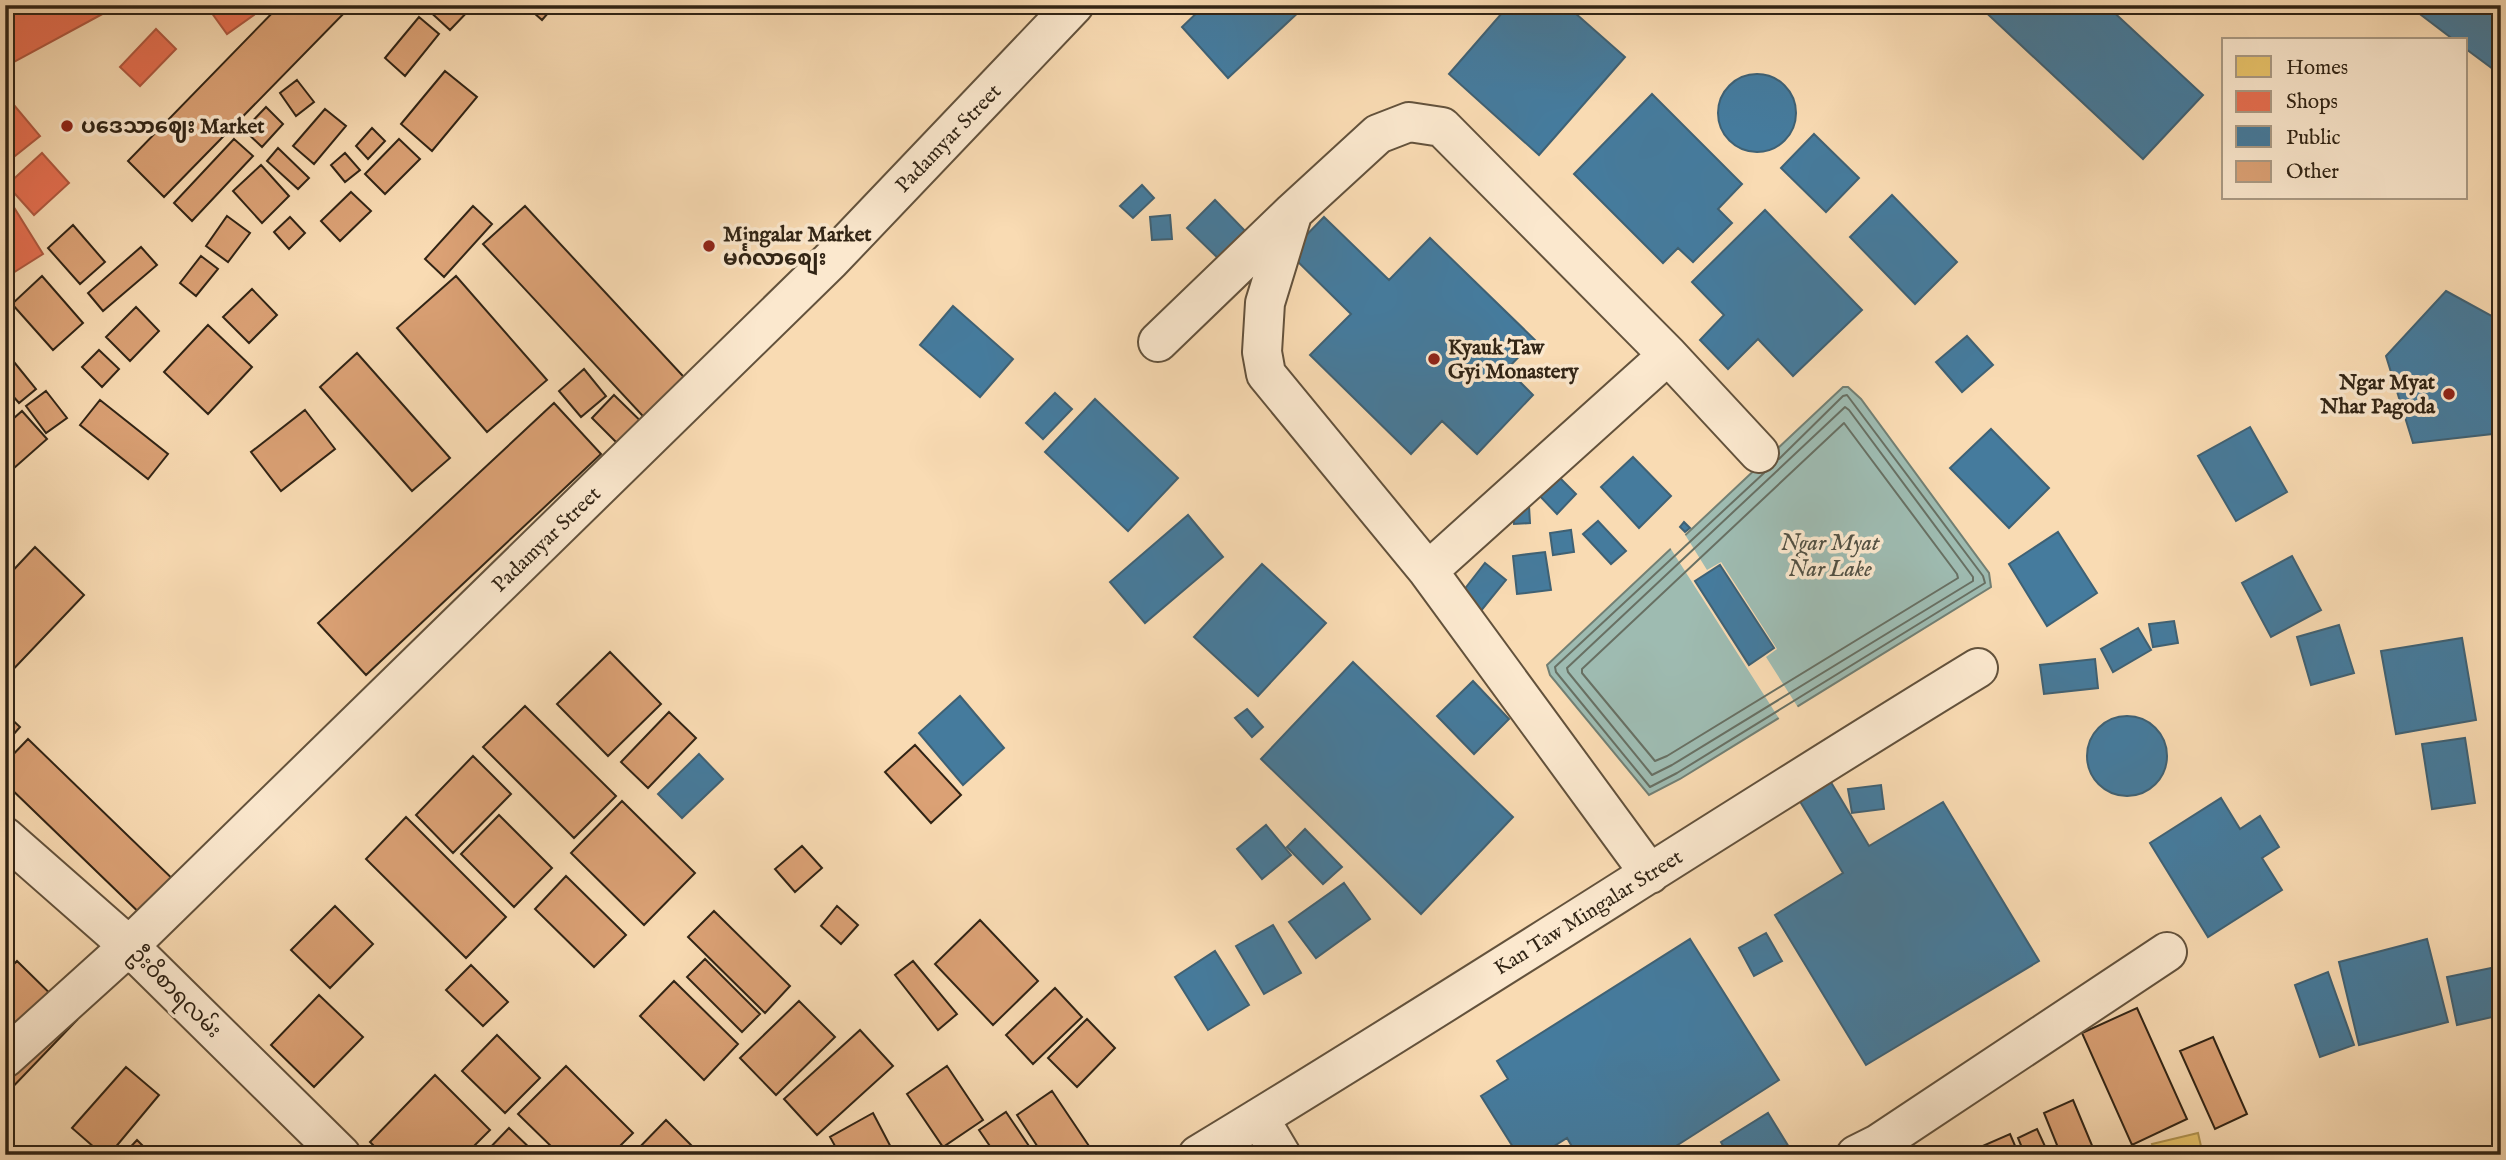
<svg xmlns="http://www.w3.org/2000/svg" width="2506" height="1160" font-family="'IM FELL English','Noto Sans Myanmar',serif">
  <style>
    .water { fill: #9ebbb1; stroke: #727f73; stroke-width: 2 }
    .pier { fill: #f9dbb3 }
    .homes { fill: #e9c46a; stroke: #b29450; stroke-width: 2 }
    .shops { fill: #e76f51; stroke: #b0583f; stroke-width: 2 }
    .public { fill: #457b9d; stroke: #3f6174; stroke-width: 2 }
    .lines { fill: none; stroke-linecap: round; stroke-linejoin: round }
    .shore { stroke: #687063; stroke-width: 2 }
    .building { fill: #dba175; stroke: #312415; stroke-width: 2 }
    .minor-casing { stroke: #63523c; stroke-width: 42 }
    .minor { stroke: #fbe8ce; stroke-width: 38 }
    .poi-dot { fill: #8f2418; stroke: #fbe8ce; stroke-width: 2.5 }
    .labels { text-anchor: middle; stroke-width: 7; stroke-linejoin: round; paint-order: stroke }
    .poi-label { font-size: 21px; font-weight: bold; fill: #312415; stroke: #fbe8ce; text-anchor: start }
    .street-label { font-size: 21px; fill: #312415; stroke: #fbe8ce }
    .water-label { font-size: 23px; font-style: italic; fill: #525144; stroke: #fbe8ce }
  </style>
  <rect width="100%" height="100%" fill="#f9dbb3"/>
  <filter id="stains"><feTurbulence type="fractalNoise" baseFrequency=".00286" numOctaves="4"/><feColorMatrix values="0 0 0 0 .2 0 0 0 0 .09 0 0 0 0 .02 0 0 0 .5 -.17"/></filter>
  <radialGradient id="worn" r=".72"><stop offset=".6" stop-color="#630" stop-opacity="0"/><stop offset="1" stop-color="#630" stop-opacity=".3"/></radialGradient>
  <path class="water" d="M1843,387H1848L1861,399L1989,573L1991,587L1680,779L1649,795L1550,675L1547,665Z"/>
  <path class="pier" d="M1684,533L1707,570L1721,562L1777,649L1766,657L1799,709L1780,720L1669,546Z"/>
  <path class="homes" d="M2198,1133L2203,1155H2155L2152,1144Z"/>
  <path class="shops" d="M5,5H119L14,62L5,45Z
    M206,5H254L258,12L227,34Z
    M156,29L176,49L140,86L120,67Z
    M8,98L40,136L5,164V100Z
    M42,153L69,183L34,215L7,185Z
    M5,193L43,254L5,278Z"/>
  <path class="public" d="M1205,5H1298L1302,9L1228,78L1182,27Z
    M1509,5H1566L1625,57L1539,155L1449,74Z
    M1978,5H2106L2203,95L2143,159Z
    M2408,5H2501V75L2466,49V40H2454Z
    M1718 113a39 39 0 1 1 78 0a39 39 0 1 1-78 0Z
    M1652,94L1742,184L1718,209L1732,223L1693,262L1678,248L1663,263L1574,174Z
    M1814,134L1859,178L1826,212L1781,168Z
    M1142,185L1154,198L1133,218L1120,206Z
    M1892,195L1957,262L1915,304L1850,237Z
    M1215,200L1249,235L1222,262L1187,228Z
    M1765,210L1862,310L1793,376L1758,339L1728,369L1700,340L1724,315L1692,282Z
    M1170,215L1172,239L1152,240L1150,217Z
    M1324,217L1389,280L1430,238L1535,340L1507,369L1533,395L1477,454L1442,421L1411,454L1310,355L1351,314L1289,253Z
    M2446,291L2501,321V433L2413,443L2386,356Z
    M953,306L1013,359L980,397L920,345Z
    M1967,336L1993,365L1962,392L1936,362Z
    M1055,393L1072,409L1043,439L1026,423Z
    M1095,399L1178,478L1128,531L1045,452Z
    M2250,427L2287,492L2236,521L2198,456Z
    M1991,429L2049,488L2009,528L1950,468Z
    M1633,457L1671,496L1639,528L1601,487Z
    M1557,475L1576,494L1557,514L1537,493Z
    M1529,506L1530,523L1514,524L1513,507Z
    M1188,515L1223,557L1145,623L1110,582Z
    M1598,521L1626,551L1611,564L1583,534Z
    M1684,522L1690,528L1685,532L1680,527Z
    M1571,530L1574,552L1553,555L1550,533Z
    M2058,532L2097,593L2047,626L2009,564Z
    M1545,552L1551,590L1517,594L1513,556Z
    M2292,556L2321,610L2271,637L2242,583Z
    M1485,563L1506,580L1480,612L1460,595Z
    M1262,564L1326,623L1258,696L1194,637Z
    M1720,565L1774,648L1749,665L1695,581Z
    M2174,621L2178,643L2153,647L2149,624Z
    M2339,625L2354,673L2311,685L2297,637Z
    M2138,628L2151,650L2113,672L2101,649Z
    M2462,638L2476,720L2396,734L2381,651Z
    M2095,659L2098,688L2044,694L2040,665Z
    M1353,662L1513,817L1421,914L1261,759Z
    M1473,681L1509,719L1474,754L1437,716Z
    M960,696L1004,748L963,785L919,733Z
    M1247,709L1263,727L1252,737L1235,718Z
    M2087 756a40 40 0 1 1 80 0a40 40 0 1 1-80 0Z
    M2465,738L2475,803L2432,809L2422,744Z
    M699,754L723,779L682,818L658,794Z
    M1829,779L1869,846L1943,802L2039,961L1866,1065L1775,915L1843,873L1798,798Z
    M1881,785L1884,809L1852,813L1848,789Z
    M2221,798L2240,829L2260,816L2279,847L2262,858L2282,890L2208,937L2150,843Z
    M1266,825L1291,855L1262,879L1237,849Z
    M1305,829L1342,867L1323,884L1287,847Z
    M1344,883L1370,919L1316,958L1289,922Z
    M1273,925L1301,973L1264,994L1236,946Z
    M1766,933L1782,961L1754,976L1739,948Z
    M1690,939L1779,1080L1662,1155H1577L1567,1138L1540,1155H1518L1481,1096L1508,1079L1497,1061Z
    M2427,939L2448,1022L2359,1045L2339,962Z
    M1215,951L1249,1005L1208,1030L1175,977Z
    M2501,966V1015L2457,1025L2447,977Z
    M2328,972L2354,1045L2320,1057L2295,985Z
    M1768,1113L1792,1152L1788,1155H1728L1721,1142Z"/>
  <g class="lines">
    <path class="shore" d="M1845,407L1849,410L1973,577V581L1672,765L1652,775L1568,672L1567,668Z
      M1844,423L1957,574L1958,578L1667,756L1655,761L1582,673V669Z
      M1764,473L1555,667L1556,672L1650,787L1677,773L1985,583L1983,576L1847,395L1843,396L1779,459"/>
  </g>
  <path class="building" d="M280,5H352L164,197L128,161Z
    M429,5H470L472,7L450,30L426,8Z
    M525,5H555L542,20Z
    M419,17L439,34L405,76L385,58Z
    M445,71L477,97L432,151L401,124Z
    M297,80L314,102L296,116L280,93Z
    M266,107L283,124L262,147L244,130Z
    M325,109L346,126L314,164L293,146Z
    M372,128L385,141L368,159L356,146Z
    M234,139L253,156L192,221L174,203Z
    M399,139L420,159L385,194L365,174Z
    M278,148L309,178L298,189L267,161Z
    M345,153L360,170L345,182L331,165Z
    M261,165L289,196L262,223L233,191Z
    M351,192L371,211L340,241L321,221Z
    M473,206L492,224L444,277L425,259Z
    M525,206L708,403L667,442L483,244Z
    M227,216L250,233L228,262L206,246Z
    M290,217L305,233L289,249L274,232Z
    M73,225L105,262L80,284L48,248Z
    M141,247L157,265L103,311L88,293Z
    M201,256L218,269L196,296L180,283Z
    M42,276L83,323L53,350L12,304Z
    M456,276L547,380L487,432L397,328Z
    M252,289L277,315L249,343L223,317Z
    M136,307L159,331L130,361L106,337Z
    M208,325L252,367L208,414L164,372Z
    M99,350L119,369L102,387L82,367Z
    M357,353L450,458L412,491L320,387Z
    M14,362L36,389L19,403L5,387V368Z
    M584,369L606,396L581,417L559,391Z
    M46,391L67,418L46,433L26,406Z
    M614,395L662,442L639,465L592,418Z
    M100,400L168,454L148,479L80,425Z
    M554,403L601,454L366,675L318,623Z
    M305,410L335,449L281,491L251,452Z
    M22,411L47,439L5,476V426Z
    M35,547L84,595L5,678V579Z
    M610,652L661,704L608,756L557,704Z
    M525,706L616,796L574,838L483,747Z
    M669,712L696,738L648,788L621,762Z
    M5,713L20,727L5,744Z
    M28,739L183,889L150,923L5,783V763Z
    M915,745L961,795L931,823L885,772Z
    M473,756L511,794L453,853L416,815Z
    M622,801L695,873L644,925L571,853Z
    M499,815L552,868L514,907L461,854Z
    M406,817L506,917L466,958L366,859Z
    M802,846L822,868L795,892L775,869Z
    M566,876L626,935L594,967L535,909Z
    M335,906L373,944L330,988L291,950Z
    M837,906L858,925L841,944L821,926Z
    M714,911L790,986L765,1013L688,937Z
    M980,920L1038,981L993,1025L935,964Z
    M705,959L760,1014L742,1032L687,977Z
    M17,961L77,1020L5,1095V973Z
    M913,961L957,1014L938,1030L895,975Z
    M471,965L508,1002L483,1026L446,990Z
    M674,981L738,1044L704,1080L640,1016Z
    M1055,988L1082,1017L1033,1064L1006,1035Z
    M319,995L363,1037L314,1087L271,1045Z
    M799,1001L835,1037L776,1095L740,1058Z
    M2137,1008L2187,1119L2132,1145L2082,1033Z
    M1087,1019L1115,1048L1077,1087L1048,1058Z
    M860,1030L893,1066L817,1135L784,1099Z
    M497,1035L540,1078L505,1113L462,1071Z
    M2213,1037L2247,1114L2215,1129L2180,1051Z
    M566,1066L633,1133L611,1155H560L518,1114Z
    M947,1066L983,1120L943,1147L907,1094Z
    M126,1067L159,1095L109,1155H103L72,1128Z
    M435,1075L490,1130L465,1155H383L370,1142Z
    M1052,1091L1095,1155H1043L1017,1115Z
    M2073,1100L2096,1155H2061L2044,1113Z
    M1006,1112L1035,1155H996L979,1130Z
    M873,1113L895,1155H840L830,1137Z
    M666,1120L701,1155H632Z
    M509,1128L537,1155H483Z
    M2037,1129L2049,1155H2025L2018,1138Z
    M2010,1134L2019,1155H1972L1971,1151Z
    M137,1140L152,1155H123Z"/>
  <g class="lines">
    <defs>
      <path id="minor" d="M1291,218L1265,303L1262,352L1266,374L1428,571L1668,355
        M1158,342L1293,212L1378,134L1409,122L1442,127L1668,355L1759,453
        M1428,571L1650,874
        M5,837L129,946L341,1155
        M5,1058L129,946L830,261L1074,5
        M1259,1118L1281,1155
        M1198,1155C1460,997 1716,828 1978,668
        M1856,1155L1878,1144L2167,952"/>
    </defs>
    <use href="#minor" class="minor-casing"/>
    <use href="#minor" class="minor"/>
  </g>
  <g class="poi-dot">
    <circle cx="67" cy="126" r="7"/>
    <circle cx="709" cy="246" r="7"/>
    <circle cx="1434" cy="359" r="7"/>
    <circle cx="2449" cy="394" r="7"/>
  </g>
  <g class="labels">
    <g class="poi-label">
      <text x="81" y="133">ပဒေသာဈေး Market</text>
      <text x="723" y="241">Mingalar Market<tspan x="723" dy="24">မင်္ဂလာစျေး</tspan></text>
      <text x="1448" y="354">Kyauk Taw<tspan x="1448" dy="24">Gyi Monastery</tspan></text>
      <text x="2435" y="389" text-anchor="end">Ngar Myat<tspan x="2435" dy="24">Nhar Pagoda</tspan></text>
    </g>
    <g class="street-label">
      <text transform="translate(948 138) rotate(-46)" y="7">Padamyar Street</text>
      <text transform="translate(546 539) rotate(-44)" y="7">Padamyar Street</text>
      <text transform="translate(1588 912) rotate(-32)" y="7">Kan Taw Mingalar Street</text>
      <text transform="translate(176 992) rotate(45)" y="7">ဦးဝိစာရလမ်း</text>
    </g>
    <g class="water-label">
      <text x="1830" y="550">Ngar Myat<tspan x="1830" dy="26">Nar Lake</tspan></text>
    </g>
  </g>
  <rect width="2506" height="1160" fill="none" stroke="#f9dbb3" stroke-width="28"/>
  <rect x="7" y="7" width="2492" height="1146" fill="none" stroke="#312415" stroke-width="3.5"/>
  <rect x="14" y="14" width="2478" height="1132" fill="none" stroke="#312415" stroke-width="2"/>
  <rect x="2222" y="38" width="245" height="161" fill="#fbe8ce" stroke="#aa9a84" stroke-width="2"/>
  <rect x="2236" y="56" width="35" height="21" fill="#e9c46a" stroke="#aa9a84" stroke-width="2"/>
  <text x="2286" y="74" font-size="21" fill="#312415">Homes</text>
  <rect x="2236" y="91" width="35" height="21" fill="#e76f51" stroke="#aa9a84" stroke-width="2"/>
  <text x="2286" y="108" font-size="21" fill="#312415">Shops</text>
  <rect x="2236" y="126" width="35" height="21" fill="#457b9d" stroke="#aa9a84" stroke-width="2"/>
  <text x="2286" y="144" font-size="21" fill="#312415">Public</text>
  <rect x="2236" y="161" width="35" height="21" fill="#dba175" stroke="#aa9a84" stroke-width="2"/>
  <text x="2286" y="178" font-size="21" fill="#312415">Other</text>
  <rect width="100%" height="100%" filter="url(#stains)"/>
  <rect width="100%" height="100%" fill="url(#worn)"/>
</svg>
